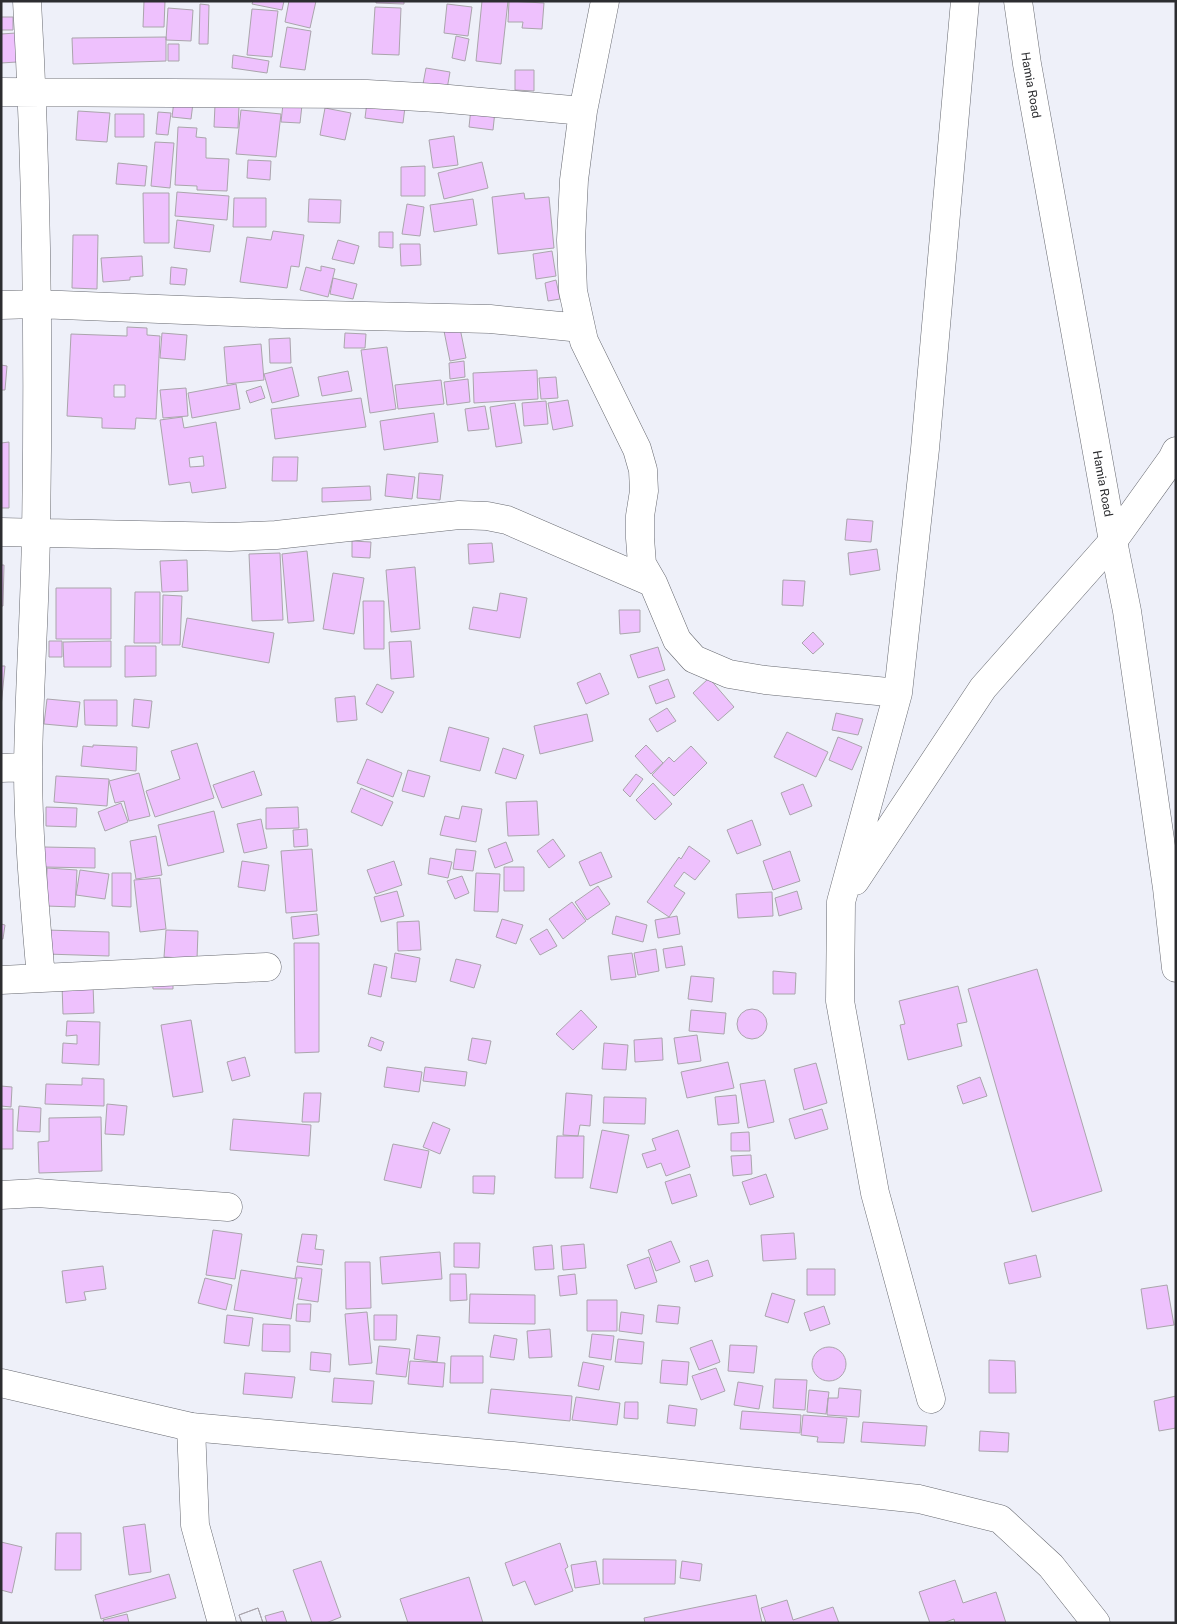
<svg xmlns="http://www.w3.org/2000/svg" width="1177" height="1624" font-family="'Public Sans',sans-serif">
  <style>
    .building { fill: #eec1fd; stroke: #aaa5ac; fill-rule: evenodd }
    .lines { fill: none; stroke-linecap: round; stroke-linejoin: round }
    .minor-casing { stroke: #676970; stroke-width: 29 }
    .tertiary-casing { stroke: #676970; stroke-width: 29 }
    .minor { stroke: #fff; stroke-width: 28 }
    .tertiary { stroke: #fff; stroke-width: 28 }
    .labels { text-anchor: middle; stroke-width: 5; stroke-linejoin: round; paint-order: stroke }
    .street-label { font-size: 12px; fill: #2c2d30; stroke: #fff }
  </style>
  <rect width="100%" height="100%" fill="#eef0f9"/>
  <path class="building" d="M144,1H165L164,27H143Z
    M253,1H284L282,10L252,4Z
    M289,1H316L310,28L285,22Z
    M376,1H404V4L376,3Z
    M482,1H508L501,64L476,61Z
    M509,1L544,3L542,29L522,28L523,22H508Z
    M200,4L209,5L208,44H199Z
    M447,4L472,7L468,36L444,33Z
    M375,7L401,8L399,55L372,54Z
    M168,8L193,10L191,41L166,40Z
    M252,9L278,11L272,57L247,55Z
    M1,17H13V30H1Z
    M287,27L311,31L305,70L280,67Z
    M16,33L17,62L1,63V34Z
    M456,36L469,39L465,61L452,58Z
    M166,37V61L73,64L72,38Z
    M168,44H179V61H168Z
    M233,55L269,61L267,73L232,68Z
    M426,68L450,72L447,89L423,84Z
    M515,70H534V91L515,90Z
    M174,101L193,103L191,119L172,117Z
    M367,102L405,107L403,123L365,118Z
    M283,104L302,105L300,123L281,122Z
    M215,105L239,106L238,128L214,127Z
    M325,108L351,113L345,140L320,135Z
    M471,108L495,111L493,130L469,127Z
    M241,110L281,114L276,157L236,154Z
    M78,111L110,113L107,142L76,140Z
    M158,112L171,113L168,135L156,134Z
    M115,114H144V137H115Z
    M178,127L197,128L196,137L206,138V158L229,159L227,191L197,190V186L175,185Z
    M454,136L458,165L433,168L429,140Z
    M155,142L174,143L170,188L151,186Z
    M248,160L271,161L270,180L247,178Z
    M482,162L488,188L444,199L438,173Z
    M118,163L147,166L145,186L116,184Z
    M425,166V196H401V167Z
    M177,192L229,196L227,220L175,216Z
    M143,193H169V243H144Z
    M524,193L525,199L549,197L554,248L498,254L492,197Z
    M234,198H266V227H233Z
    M309,199L341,200L340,223L308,222Z
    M473,199L477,225L434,232L430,205Z
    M407,204L424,207L420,236L402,234Z
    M177,220L214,225L210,252L174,248Z
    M273,231L304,235L299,267L291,266L287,288L240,282L247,237L271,240Z
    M379,232H393V248L379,247Z
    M73,235H98L97,289L72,288Z
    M338,240L359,246L354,264L332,259Z
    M400,244H420L421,265L401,266Z
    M552,251L556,276L536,279L533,254Z
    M142,256L143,276L130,277V280L103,282L101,258Z
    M321,266L335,269L328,297L300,290L306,267L321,271Z
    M171,267L187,269L185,285L170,284Z
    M333,278L357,284L353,299L330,294Z
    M556,280L560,299L548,301L545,283Z
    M127,327L147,328V335L160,336L156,419L136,418L135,429L102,428V418L67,416L71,334L127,336ZM114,385H125V397H114Z
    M460,328L466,358L450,361L444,331Z
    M162,333L187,335L185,360L160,358Z
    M345,333L366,334L365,348H344Z
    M290,338L291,363H270L269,339Z
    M261,344L264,380L227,384L224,347Z
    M387,347L396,409L370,413L361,350Z
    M464,361L465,377L450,379L449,363Z
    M1,365L7,366L5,390H1Z
    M292,367L299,396L272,403L264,374Z
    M537,370L538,399L474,403L473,373Z
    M348,371L352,391L322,396L318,377Z
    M556,377L558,398L541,399L539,378Z
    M468,379L470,402L447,405L444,382Z
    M441,380L444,404L398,409L395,385Z
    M236,384L240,409L192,418L188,393Z
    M261,386L265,398L250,403L246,391Z
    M186,388L188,416L163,418L160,390Z
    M361,398L366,427L275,439L271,409Z
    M568,400L573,426L553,430L548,403Z
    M546,401L548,424L524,426L522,403Z
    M515,403L522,443L496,447L490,407Z
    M485,406L489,429L468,431L465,409Z
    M434,413L438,442L384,450L380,421Z
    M182,417L184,428L216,422L226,488L192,493L190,482L169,485L160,420ZM203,456L204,466L190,467L189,458Z
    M9,442V508H1V443Z
    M273,457H298L297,481H272Z
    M419,473L443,475L440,500L417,498Z
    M387,474L415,477L412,499L385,496Z
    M370,486L371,500L322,502V488Z
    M847,519L873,521L871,542L845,540Z
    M352,541L371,542L370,558L352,557Z
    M492,543L494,562L469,564L468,544Z
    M877,549L880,570L850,575L848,553Z
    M307,551L314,621L288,623L282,554Z
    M280,553L283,620L252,621L249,554Z
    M187,560L188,591L162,592L160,561Z
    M1,565H4L3,606H1Z
    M415,567L420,629L391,632L386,570Z
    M333,573L364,578L354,634L323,629Z
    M783,580L805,581L803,606L782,605Z
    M56,588H111V639H56Z
    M135,592H160V643H134Z
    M500,593L527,598L520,638L469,629L473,607L497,611Z
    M163,595L182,596L180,645H162Z
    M363,601H384V649H364Z
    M619,610H640V632L620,634Z
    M187,618L274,633L269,663L182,647Z
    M813,632L824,644L813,654L802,643Z
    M49,641H62V657H49Z
    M111,641V667H64L63,642Z
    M411,641L414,677L391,679L389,642Z
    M125,646H156V676L125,677Z
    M658,647L665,670L638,678L630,655Z
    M1,666H5L1,707Z
    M600,673L609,694L586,704L577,683Z
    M709,678L734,707L718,721L693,693Z
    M668,679L675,697L656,704L649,686Z
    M377,684L394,692L382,713L366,704Z
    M355,696L357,720L337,722L335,698Z
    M47,699L80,702L77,727L44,724Z
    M134,699L152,701L149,728L132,726Z
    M84,700H117V726L85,725Z
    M667,708L676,721L657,732L649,719Z
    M836,713L863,719L858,735L832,730Z
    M587,714L593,741L540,754L534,726Z
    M449,727L489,738L480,771L440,761Z
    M787,732L828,752L816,777L774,757Z
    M838,737L862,747L852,770L829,760Z
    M197,743L214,798L155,817L146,791L180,779L171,751Z
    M93,745L137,747L136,771L81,766L83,746L93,747Z
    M646,745L663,763L651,774L635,756Z
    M691,746L707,763L674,796L652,775L669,757L674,762Z
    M503,748L524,755L516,779L495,773Z
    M367,759L402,773L393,797L357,783Z
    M408,770L430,776L424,797L402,791Z
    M254,771L262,795L222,808L213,785Z
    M139,773L150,816L129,821L124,801L115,803L109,781Z
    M636,774L643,779L630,797L623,790Z
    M56,776L109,779L107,806L54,802Z
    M653,783L672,804L655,820L636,800Z
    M803,784L812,806L790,815L781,793Z
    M361,788L393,802L382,826L351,812Z
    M537,801L539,835L508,836L506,802Z
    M121,803L128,822L105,831L98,812Z
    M462,806L482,809L476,842L440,835L445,816L459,819Z
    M46,807L77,808L76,827L46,826Z
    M298,807L299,828L266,829V808Z
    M214,811L224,852L168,866L158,825Z
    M261,819L267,848L244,853L237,824Z
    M752,820L761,845L737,854L727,830Z
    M307,829L308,846L294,847L293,830Z
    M156,836L162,875L136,879L130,841Z
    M553,839L565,856L549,868L537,851Z
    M506,842L513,861L495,868L488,849Z
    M689,846L710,861L695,880L684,872L674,886L685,893L669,917L647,902L679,857L681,859Z
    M44,847L95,848V868L44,867Z
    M312,849L317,911L286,913L281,851Z
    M456,849L476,851L473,871L453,869Z
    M790,851L800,881L773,890L763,861Z
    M601,852L612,877L590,886L579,862Z
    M430,858L452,862L448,878L428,874Z
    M242,861L269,865L265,891L238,887Z
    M394,861L402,885L376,894L367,870Z
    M504,867H524V891H504Z
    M47,868L77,870L75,907L46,906Z
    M80,870L109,874L105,899L76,895Z
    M112,873H131V907L112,906Z
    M476,873L500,874L498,912L474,911Z
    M462,876L469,893L455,899L447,881Z
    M160,878L166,929L140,932L134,880Z
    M598,886L610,904L587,920L575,902Z
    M397,891L404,916L381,922L374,897Z
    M797,891L802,909L779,916L775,898Z
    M772,892L773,916L738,918L736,894Z
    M572,902L586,921L563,939L549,919Z
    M317,914L319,935L293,939L291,917Z
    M616,916L647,925L643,942L612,934Z
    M677,916L680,934L658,938L655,920Z
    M502,919L523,925L516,944L496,937Z
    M419,921L421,950L398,951L397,922Z
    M1,924L5,925L3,939H1Z
    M547,929L557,946L540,955L530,939Z
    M47,930L109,932V956L46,954Z
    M166,930L198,931L197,959L164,957Z
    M294,943H319V1052L295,1053Z
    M682,946L685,965L666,968L663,949Z
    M656,949L659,971L638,975L634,953Z
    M395,953L420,958L416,982L391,978Z
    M632,953L636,977L611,980L608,956Z
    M456,959L481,965L474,988L450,981Z
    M374,964L387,967L381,997L368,994Z
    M1037,969L1102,1191L1032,1212L968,989Z
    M773,971L796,973L795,994H773Z
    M173,973V989H153L152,974Z
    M691,976L714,978L712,1002L688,999Z
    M93,984L94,1013L63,1014L62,985Z
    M958,986L967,1022L957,1024L962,1046L908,1060L900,1025L905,1024L899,1001Z
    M737 1024a15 15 0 1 1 30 0a15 15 0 1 1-30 0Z
    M581,1010L597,1027L573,1050L556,1034Z
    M691,1010L726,1013L724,1034L689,1031Z
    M191,1020L203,1092L173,1097L161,1025Z
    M67,1021L100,1022L99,1065L62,1063L63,1043L77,1044V1035L66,1036Z
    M697,1035L701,1061L678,1064L674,1038Z
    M371,1037L384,1042L381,1051L368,1046Z
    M472,1038L491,1041L486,1064L468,1060Z
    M662,1038L663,1060L635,1062L634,1040Z
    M604,1043L628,1045L626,1070L602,1069Z
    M245,1057L250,1076L232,1081L227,1062Z
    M728,1062L734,1088L687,1098L681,1072Z
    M816,1063L827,1103L804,1110L794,1069Z
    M387,1067L422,1072L419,1092L384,1087Z
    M425,1067L467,1072L465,1086L423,1081Z
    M980,1077L987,1096L963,1104L957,1086Z
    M82,1078L104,1079V1106L45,1104L46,1084L82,1085Z
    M765,1080L774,1122L748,1128L740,1084Z
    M1,1086L12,1087L11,1107L1,1106Z
    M304,1093H321L319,1122H302Z
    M566,1093L592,1095L590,1126L580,1125L578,1136L563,1135Z
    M736,1095L739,1123L718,1125L715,1097Z
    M604,1097L646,1098L645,1124L603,1123Z
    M107,1104L127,1106L124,1135L105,1134Z
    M19,1106L41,1108L40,1132L17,1131Z
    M1,1109H13V1149H1Z
    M822,1109L828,1129L795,1139L789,1119Z
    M101,1117L102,1171L39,1173L38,1142L49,1141V1118Z
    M233,1119L311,1125L309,1156L230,1150Z
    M433,1122L450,1129L440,1154L423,1147Z
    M602,1130L629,1135L617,1193L590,1188Z
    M678,1130L690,1167L666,1176L661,1163L647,1168L642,1154L656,1150L652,1139Z
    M749,1132L750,1151H731V1133Z
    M557,1136H584L583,1178H555Z
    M393,1144L429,1151L421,1188L384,1180Z
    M751,1155L752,1174L733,1176L731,1156Z
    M690,1174L697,1196L672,1204L665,1182Z
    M766,1174L774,1197L750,1205L742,1182Z
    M473,1176H495L494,1194L473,1193Z
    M213,1230L242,1234L235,1279L206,1275Z
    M794,1233L796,1259L763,1261L761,1235Z
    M302,1234L317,1235L315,1249L324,1250L322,1265L297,1262Z
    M671,1241L680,1262L656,1271L648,1250Z
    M454,1243H480L479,1268L454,1267Z
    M584,1244L586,1268L563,1270L561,1246Z
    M552,1245L554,1269L535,1270L533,1247Z
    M440,1252L442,1279L382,1284L380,1257Z
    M1036,1255L1041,1277L1009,1284L1004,1263Z
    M649,1257L657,1282L635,1289L627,1265Z
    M708,1260L713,1276L695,1282L690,1266Z
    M345,1262H370L371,1308L346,1309Z
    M103,1266L106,1289L84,1292L86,1300L66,1303L62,1271Z
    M297,1266L322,1269L318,1302L298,1299L302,1278H295Z
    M807,1269H835V1295H807Z
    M241,1270L297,1279L291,1319L234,1310Z
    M450,1274H466L467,1300L450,1301Z
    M575,1274L577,1294L560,1296L558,1276Z
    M205,1278L232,1285L226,1310L198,1303Z
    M1167,1285L1174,1325L1147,1329L1141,1289Z
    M772,1293L795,1300L788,1323L765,1316Z
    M470,1294L535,1295V1324L469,1323Z
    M587,1300H617V1331H587Z
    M297,1304H311L310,1322L296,1321Z
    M658,1305L680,1307L678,1324L656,1322Z
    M824,1306L830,1324L810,1331L804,1313Z
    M367,1312L372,1363L349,1365L345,1314Z
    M621,1312L644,1315L642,1334L619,1331Z
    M227,1315L253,1318L249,1346L224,1343Z
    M374,1315H397L396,1340H374Z
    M263,1324L290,1325V1352L262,1351Z
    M550,1329L552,1357L529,1358L527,1331Z
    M592,1334L614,1336L611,1360L589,1357Z
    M417,1335L440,1337L437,1362L414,1359Z
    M494,1335L517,1339L514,1360L490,1357Z
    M618,1339L644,1342L642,1364L615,1362Z
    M712,1340L720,1362L699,1370L690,1348Z
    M730,1345L757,1346L754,1373L728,1371Z
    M379,1346L410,1349L406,1377L376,1374Z
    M812 1364a17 17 0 1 1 34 0a17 17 0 1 1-34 0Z
    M311,1352L331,1354L330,1372L310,1370Z
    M451,1356H483V1383H450Z
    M662,1360L689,1362L687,1385L660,1383Z
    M989,1360L1015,1361L1016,1393H989Z
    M410,1361L445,1363L443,1387L408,1384Z
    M583,1362L604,1366L599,1390L578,1386Z
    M716,1368L725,1391L701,1400L692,1376Z
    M245,1373L295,1377L292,1398L243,1394Z
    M334,1378L374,1381L372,1404L332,1402Z
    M775,1379L807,1380L805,1410L773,1408Z
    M738,1382L763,1386L759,1409L734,1405Z
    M839,1388L861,1390L859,1417L827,1415L828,1398H838Z
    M491,1389L572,1396L570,1421L488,1413Z
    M809,1390L829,1392L826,1414L807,1412Z
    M1176,1396V1428L1159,1431L1154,1401Z
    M576,1397L620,1403L617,1425L572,1420Z
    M625,1402H638V1419L624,1418Z
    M669,1405L697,1409L695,1426L667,1423Z
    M742,1411L801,1415L800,1433L740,1429Z
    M803,1415L847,1418L844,1443L817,1442L818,1437L801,1435Z
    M863,1422L927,1426L925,1446L861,1442Z
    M980,1431L1009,1433L1008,1452L979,1451Z
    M145,1524L151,1572L129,1575L123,1527Z
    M56,1533H81V1570H55Z
    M1,1542L22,1547L12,1593L1,1590Z
    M560,1543L568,1567L565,1569L573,1591L535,1605L525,1581L513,1586L505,1563Z
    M603,1559L676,1560L675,1584H603Z
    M321,1561L341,1617L326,1623H312L293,1570Z
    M596,1561L600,1584L575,1588L571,1565Z
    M682,1561L702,1564L700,1581L680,1578Z
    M169,1574L176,1598L101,1619L95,1595Z
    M469,1577L483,1623H408L400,1599Z
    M955,1580L963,1603L996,1592L1006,1623H955L954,1619L943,1623H930L919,1592Z
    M756,1595L762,1623H645L644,1618Z
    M787,1600L793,1620L833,1607L839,1623H766L761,1608Z
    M258,1608L263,1623H242L239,1615Z
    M258,1608L263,1623H242L239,1615Z
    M283,1611L287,1623H267L265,1616Z
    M127,1614L129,1623H104L103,1620Z"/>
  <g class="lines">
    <defs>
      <path id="minor" d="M27,1C37,178 39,355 36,531C35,610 29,689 28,767C28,837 35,908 41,978
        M605,1L583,111L574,180L571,240L573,291L584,341L637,449L643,470L644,491L640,516V538L642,564L653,583L677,640L694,659L729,674L765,680L898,693
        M1,92L367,94L438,98L583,111
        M1,305L37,304L283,314L490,319L581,328
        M1,532L230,537L276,535L459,515L487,516L507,520L653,583
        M1,768L28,767
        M855,881L983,688L1113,541L1172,459L1176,451
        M1,980L267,967
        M1,1195L37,1193L228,1207
        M931,1399L875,1193L840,1001L841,902L898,693L925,449L965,1
        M191,1427L195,1525L222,1623"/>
      <g id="tertiary">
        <path id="s1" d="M1018,1L1027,64L1113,541L1127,611L1167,888L1176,968"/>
        <path d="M1,1383L191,1427L513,1456L919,1499L1000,1519L1051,1566L1096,1623"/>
      </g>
    </defs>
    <use href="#minor" class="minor-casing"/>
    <use href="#tertiary" class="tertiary-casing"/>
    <use href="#minor" class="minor"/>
    <use href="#tertiary" class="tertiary"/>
  </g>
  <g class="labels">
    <g class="street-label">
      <text dy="4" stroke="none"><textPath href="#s1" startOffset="85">Hamia Road</textPath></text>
      <text dy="4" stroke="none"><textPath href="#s1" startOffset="490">Hamia Road</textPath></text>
    </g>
  </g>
  <rect width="1177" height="1624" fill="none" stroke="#2c2d30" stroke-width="5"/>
</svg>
